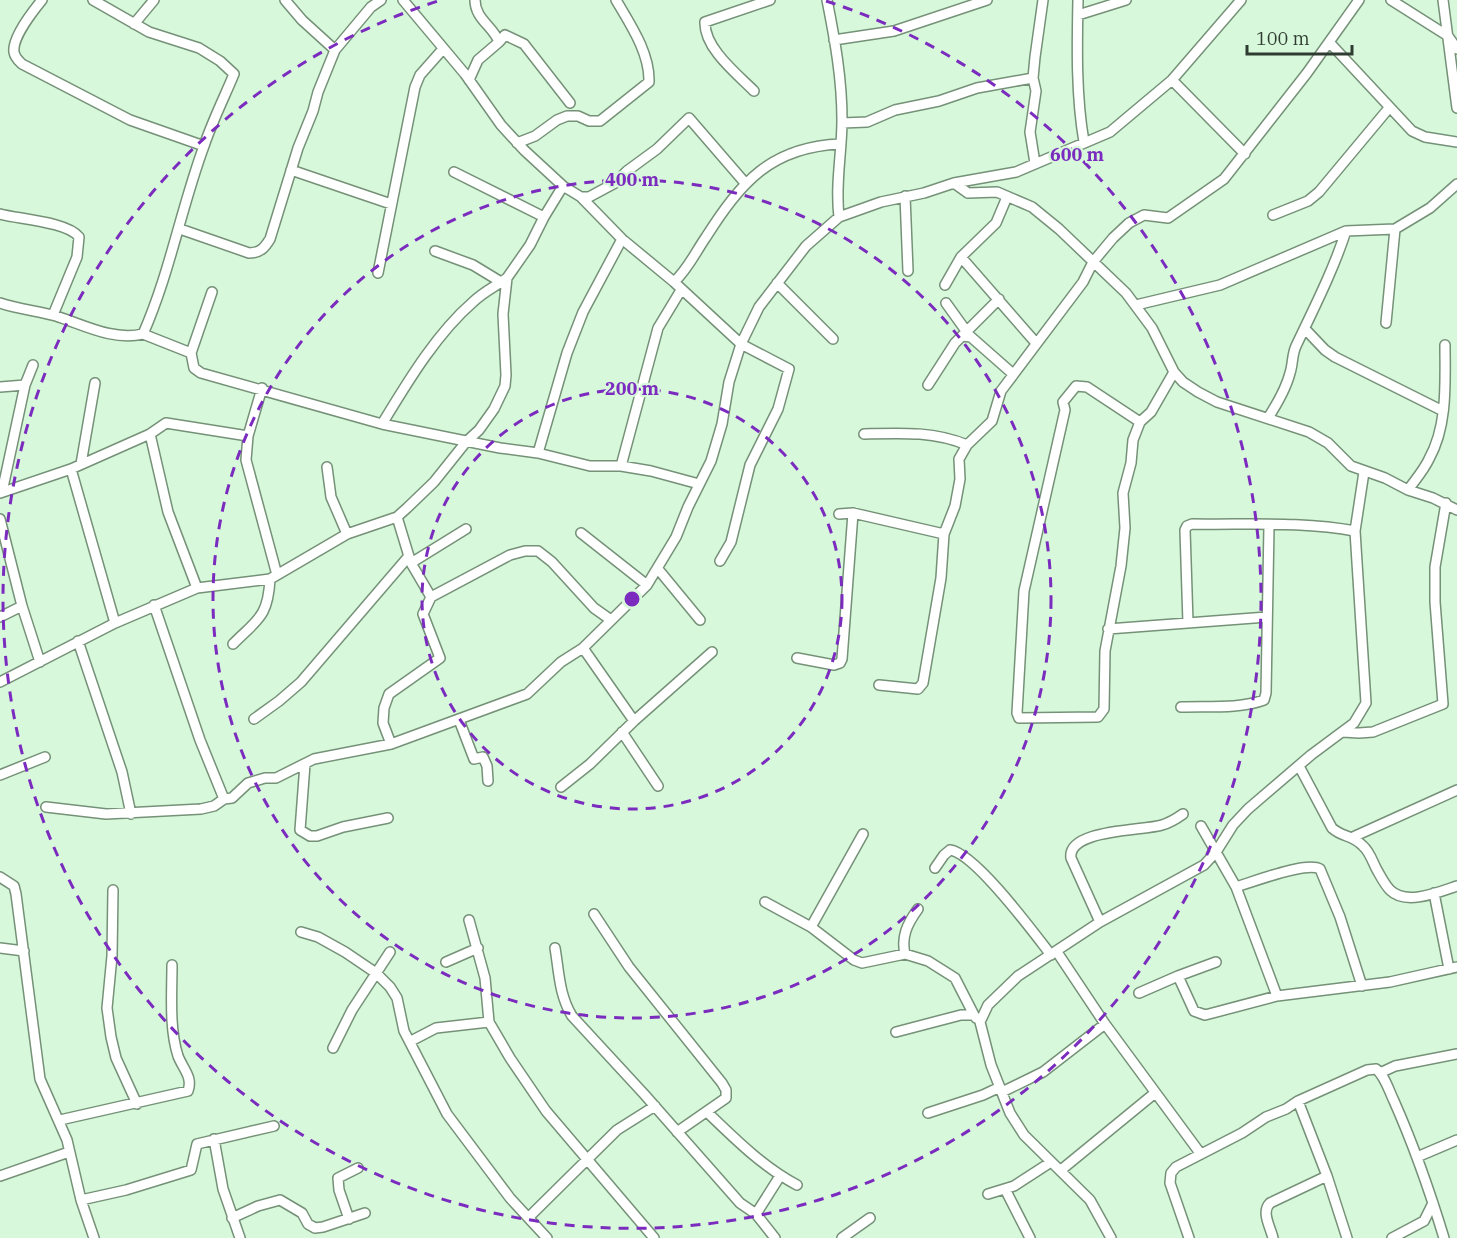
<svg xmlns="http://www.w3.org/2000/svg" width="1457" height="1238" font-family="'IBM Plex Serif',serif">
  <style>
    .lines { fill: none; stroke-linecap: round; stroke-linejoin: round }
    .minor-casing { stroke: #759178; stroke-width: 12 }
    .minor { stroke: #fff; stroke-width: 9 }
    .ring { fill: none; stroke: #7b2cbf; stroke-width: 3; stroke-dasharray: 10 8 }
    .centre { fill: #7b2cbf; stroke: #d8f8db; stroke-width: 3 }
    .ring-label { font-size: 18px; text-anchor: middle; font-weight: bold; fill: #7b2cbf; stroke: #d8f8db; stroke-width: 4.5; stroke-linejoin: round; paint-order: stroke }
  </style>
  <rect width="100%" height="100%" fill="#d8f8db"/>
  <g class="lines">
    <defs>
      <path id="minor" d="M42,0C33,11 12,38 14,52C15,58 19,61 22,64L130,120L204,146
        M285,0L302,20L335,50
        M403,0L465,74L501,125L524,150L563,186L581,197L622,239L674,282L741,344L789,369L778,409L750,465L731,542L720,561
        M827,0C835,40 842,79 842,120C842,153 835,183 839,217
        M1078,0C1077,47 1076,96 1084,142
        M1391,0L1448,36L1457,49
        M1443,0L1457,108
        M1078,15L1126,0
        M134,24L154,0
        M834,40L894,31L987,0
        M499,42L505,35L524,44L570,103
        M1329,42L1412,131L1425,137L1457,142
        M469,80L478,60L499,42C493,26 475,19 475,0
        M1172,80L1245,154
        M754,91C737,74 704,48 705,22L770,0
        M842,123L867,122L895,110L939,101L977,88L1033,78
        M517,143L535,136L557,120L567,116H578L589,121H600L649,82C650,53 630,24 616,0
        M1035,163L1030,132L1036,91L1033,78L1035,57L1043,0
        M291,170L391,204
        M454,172L544,217
        M954,183L1016,172L1110,132L1172,80L1241,0
        M905,196L908,271
        M581,197H589L615,183L627,171L657,149L689,118L746,184
        M0,214C19,219 68,222 79,237L77,257L53,315
        M1273,215L1308,201L1319,192L1389,108
        M180,229L249,253C261,253 265,247 270,239L298,148L313,111L318,92L335,50L371,7L381,0
        M435,251L473,265L501,282
        M961,257L1036,343
        M378,273L415,87L420,75L443,49
        M674,282C688,269 695,253 706,237C741,182 771,147 840,144
        M777,283L833,339
        M945,285L961,257L996,223L1007,197
        M212,292L191,353L194,368L201,373L382,424L500,448L538,453L590,466H621L651,471L699,484
        M0,303C18,309 38,311 56,316C84,325 113,341 143,334C170,273 181,208 204,146C212,122 224,98 234,74L220,61L199,48L149,32L93,0
        M946,303L969,335
        M1136,305L1220,285L1346,231L1395,229L1430,208L1457,184
        M1386,323L1395,229
        M1306,330L1325,350L1335,357L1443,411
        M143,334L191,353
        M962,336L999,299
        M928,385L955,343L962,336L971,337L1013,374
        M0,387L25,385
        M262,388L248,436L246,460L277,575
        M1268,418C1277,404 1286,389 1290,373C1293,364 1292,354 1296,346C1314,308 1333,271 1346,231
        M1140,422L1087,387L1076,386L1063,402L1065,410L1024,591L1017,713L1019,718L1098,717L1104,709L1105,651L1121,566L1125,528L1123,493L1131,463L1133,440L1140,422L1151,412L1174,372
        M382,424C407,383 436,334 473,302C483,292 496,286 507,278
        M150,434L168,512L197,588
        M864,434C900,433 934,431 967,445
        M538,453L567,353L583,312L622,239
        M81,464L95,383
        M621,466L658,328L681,290
        M327,467L331,497L347,534
        M71,469L115,623
        M1408,490C1415,480 1424,470 1429,459C1448,425 1445,382 1445,345
        M2,492L25,385L33,365
        M0,493L71,469L150,434L166,423L248,436
        M839,514L853,513L944,534
        M397,517L411,563L431,597
        M0,519L22,606L40,662
        M581,533L647,585
        M411,563L466,529
        M658,569L700,620
        M154,605L200,740L224,799
        M0,617L22,606
        M1188,623L1185,530L1187,526L1192,524C1245,525 1303,521 1355,531
        M1108,629L1267,617
        M78,641L122,772L131,814
        M233,644C258,619 268,617 270,579
        M583,648L634,721
        M797,658L834,665L840,663L842,659L853,513
        M0,682L115,623L197,588L270,579L347,534L397,517L407,508L434,482L466,442L479,430L494,409L505,386L506,375L503,314L507,278L530,245L544,217L563,186
        M879,685L918,689L923,683L941,578L944,534L955,506L960,479L959,459L967,445L992,421L1001,391L1083,282L1093,262L1113,238L1129,223L1144,215L1168,218L1224,179L1307,73L1359,0
        M1181,707C1208,706 1239,709 1264,700L1266,693L1269,526
        M254,719L279,701L301,682L409,556
        M459,720L474,759L483,757L487,766L488,781
        M622,732L658,786
        M1343,732L1359,733L1373,732L1443,704L1435,602V567L1446,503
        M391,744L383,723L384,708L389,694L440,658L423,614L431,597L510,555L525,551H538L552,562L594,608L611,620
        M305,764L300,830L310,836H317L343,827L388,818
        M1299,766L1332,828C1343,838 1352,834 1363,846C1370,852 1373,863 1377,870C1381,877 1385,885 1390,890C1406,906 1439,892 1457,886
        M0,775L45,757
        M561,787L590,764L634,721L712,652
        M46,807L106,814L201,809L214,806L224,799L232,798L248,783L265,778H276L314,759L391,744L527,694L561,662L583,648L647,585L676,537L688,507L711,461L722,424L729,382L741,344L759,307L806,246L839,217L881,202L924,193L954,183L968,193L997,192L1032,207L1059,229L1126,293L1152,328L1174,372L1183,382L1198,392L1217,402L1309,432L1328,443L1351,466L1385,478L1408,490L1433,498L1457,510
        M1201,826L1236,887L1277,996
        M1353,837L1457,790
        M935,868L944,855L950,850C975,853 1034,933 1051,955
        M0,877L14,886L16,894L40,1079L67,1140L81,1200L94,1238
        M1236,887C1253,882 1306,861 1320,869L1340,917L1362,986
        M113,890L112,956L107,1008L111,1037L116,1058L137,1104
        M1434,893L1449,969
        M765,902L811,927L854,960L862,963L905,954L928,961L955,978L974,1015
        M594,914L629,967L722,1083L726,1090V1098L677,1132
        M469,920L485,978L489,1022L510,1058L546,1111L654,1238
        M1100,922L1071,858C1067,829 1143,831 1162,825C1169,823 1176,819 1183,814
        M811,927L863,834
        M301,932L318,937L345,952L376,973L390,987L397,998L404,1031L447,1114L510,1198L547,1238
        M0,948L24,951
        M555,948C559,971 559,995 572,1016L644,1094L740,1203L756,1214L775,1238
        M1057,952L1105,1024L1200,1153
        M905,954C901,937 907,924 918,909
        M446,962L478,948
        M1216,962L1178,976L1194,1011L1205,1015L1277,996L1390,982L1457,967
        M1139,993L1178,976
        M896,1032L961,1015H974L976,1018
        M411,1041L436,1028L489,1022
        M333,1048L352,1010L390,952
        M1380,1073L1395,1066L1457,1054
        M1002,1092L1043,1072L1105,1024
        M1298,1101L1327,1176L1347,1238
        M707,1112C735,1139 763,1167 797,1185
        M928,1113L983,1095L1000,1087
        M60,1120L188,1091C193,1077 183,1069 178,1056C169,1028 172,993 172,965
        M214,1139L223,1189L240,1238
        M1417,1157L1457,1140
        M1061,1170L1155,1093
        M0,1176L69,1152
        M1005,1189L1030,1238
        M988,1194L1014,1186L1051,1162
        M81,1200L126,1190L191,1170L197,1144L274,1126
        M756,1214L780,1176
        M529,1217L617,1130L655,1106
        M232,1218L258,1206L280,1200L302,1213L308,1224L315,1228L323,1227L365,1213
        M349,1219L339,1190L338,1178L358,1168
        M842,1238L870,1218
        M1111,1238L1090,1200L1024,1135L1010,1113L991,1065L980,1022L988,1005L1018,976L1100,922L1204,865L1216,852L1233,825L1248,809L1311,755L1354,723L1366,703L1355,531L1364,472
        M1189,1238L1170,1183L1171,1173L1176,1167L1242,1133L1266,1117L1286,1109L1298,1101L1367,1070L1376,1069C1385,1076 1389,1091 1394,1101C1414,1146 1430,1192 1444,1238
        M1273,1238C1270,1226 1261,1212 1270,1203L1327,1176
        M1392,1238L1424,1221L1433,1203"/>
    </defs>
    <use href="#minor" class="minor-casing"/>
    <use href="#minor" class="minor"/>
  </g>
  <g class="ring">
    <circle cx="632" cy="599" r="210"/>
    <circle cx="632" cy="599" r="419"/>
    <path d="M826 1A629 629 0 1 1 438 1"/>
  </g>
  <circle cx="632" cy="599" r="9" class="centre"/>
  <g class="ring-label">
    <text x="1077" y="161">600 m</text>
    <text x="632" y="186">400 m</text>
    <text x="632" y="395">200 m</text>
  </g>
  <path d="M1247 45v9h105v-9" fill="none" stroke="#2f3c31" stroke-width="3"/>
  <text x="1256" y="45" font-size="18" fill="#2f3c31" stroke="#d8f8db" stroke-width="4.5" paint-order="stroke">100 m</text>
</svg>
